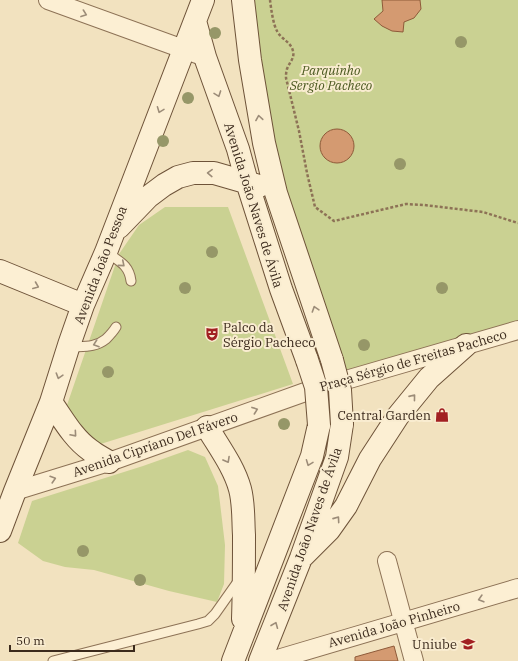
<svg xmlns="http://www.w3.org/2000/svg" width="518" height="661" font-family="'IBM Plex Serif',serif">
  <style>
    .green { fill: #cad192 }
    .building { fill: #d49a71; stroke: #8e5a39 }
    .lines { fill: none; stroke-linecap: round; stroke-linejoin: round }
    .lane-casing { stroke: #8d7256; stroke-width: 11 }
    .street-casing { stroke: #8d7256; stroke-width: 20 }
    .secondary-casing { stroke: #6e5339; stroke-width: 24 }
    .path { stroke: #8d7256; stroke-width: 2.5; stroke-dasharray: 3 2; stroke-linecap: butt }
    .lane { stroke: #fcefd3; stroke-width: 9 }
    .street { stroke: #fcefd3; stroke-width: 18 }
    .secondary { stroke: #fcefd3; stroke-width: 22 }
    .secondary-bridge-casing { stroke: #6e5339; stroke-width: 24; stroke-linecap: butt }
    .secondary-bridge { stroke: #fcefd3; stroke-width: 22 }
    .tree { fill: #969768 }
    .oneway { stroke: #9c8c78 }
    .labels { text-anchor: middle; stroke-width: 4; stroke-linejoin: round; paint-order: stroke }
    .park-label { font-size: 13px; font-style: italic; fill: #4b5920; stroke: #f9ecd0 }
    .street-label { font-size: 13px; fill: #3b2a1c; stroke: #f9ecd0 }
    .poi-label { font-size: 13px; fill: #3b2a1c; stroke: #f9ecd0; text-anchor: end }
  </style>
  <rect width="100%" height="100%" fill="#f2e2bf"/>
  <path class="green" d="M243,0H518V330L344,380L276,193Z
    M165,207H228L293,384L91,447L74,426L67,405L119,254L139,225Z
    M188,450L205,457L218,486L225,545L224,584L217,602L169,591L94,570L65,567L43,561L18,543L32,501L143,466Z"/>
  <path class="building" d="M382,0H420L421,9L414,18L404,22L403,32L392,31L382,26L374,19L383,11Z
    M320 146a17 17 0 1 1 34 0a17 17 0 1 1-34 0Z
    M394,646L398,661H355V657Z"/>
  <g class="lines">
    <defs>
      <path id="lane" d="M106,252C118,261 129,264 131,281
        M70,347C83,346 95,348 106,339C110,335 113,332 116,327
        M53,661L198,624L208,621L215,614L239,580"/>
      <path id="street" d="M48,0L197,54
        M15,491L109,462L308,391L518,330
        M387,561L414,661
        M271,661L518,588"/>
      <path id="secondary" d="M243,0L250,60L264,143L276,193L332,360
        M195,21L205,57L238,149L247,182L281,289L307,360
        M119,227L148,197L164,185L178,177L193,173H214L259,186
        M0,271L83,305
        M51,402C63,419 73,438 90,450C96,455 103,458 109,462
        M207,427C219,447 234,467 240,489C244,504 243,520 244,535C244,563 244,591 243,619
        M0,531L15,491L51,402L69,345L83,305L106,252L203,0
        M301,558L329,530L346,506L370,459L398,416L429,378L466,345
        M233,661L312,456L319,425
        M260,661L301,558L337,457L342,424"/>
    </defs>
    <use href="#lane" class="lane-casing"/>
    <use href="#street" class="street-casing"/>
    <use href="#secondary" class="secondary-casing"/>
    <path class="path" d="M270,0C271,8 273,24 277,31C281,39 291,42 293,51C295,58 289,63 287,69C286,72 286,75 286,78L299,131L307,173L315,207L334,221L406,204L424,205L483,212L518,223"/>
    <use href="#lane" class="lane"/>
    <use href="#street" class="street"/>
    <use href="#secondary" class="secondary"/>
    <defs>
      <path id="secondary-bridge" d="M307,360L316,387L319,425
        M332,360L340,390L342,424"/>
    </defs>
    <use href="#secondary-bridge" class="secondary-bridge-casing"/>
    <use href="#secondary-bridge" class="secondary-bridge"/>
  </g>
  <g class="tree">
    <circle cx="215" cy="33" r="6"/>
    <circle cx="461" cy="42" r="6"/>
    <circle cx="188" cy="98" r="6"/>
    <circle cx="163" cy="141" r="6"/>
    <circle cx="400" cy="164" r="6"/>
    <circle cx="212" cy="252" r="6"/>
    <circle cx="185" cy="288" r="6"/>
    <circle cx="442" cy="288" r="6"/>
    <circle cx="364" cy="345" r="6"/>
    <circle cx="108" cy="372" r="6"/>
    <circle cx="284" cy="424" r="6"/>
    <circle cx="83" cy="551" r="6"/>
    <circle cx="140" cy="580" r="6"/>
  </g>
  <defs><path id="oneway-chevron" d="M-2-3.5L2.5 0L-2 3.5" fill="none" stroke-width="1.6" stroke-linecap="round" stroke-linejoin="round"/></defs>
  <g class="oneway">
    <use href="#oneway-chevron" transform="translate(84 14) rotate(20)"/>
    <use href="#oneway-chevron" transform="translate(218 94) rotate(70)"/>
    <use href="#oneway-chevron" transform="translate(160 110) rotate(111)"/>
    <use href="#oneway-chevron" transform="translate(259 118) rotate(-99)"/>
    <use href="#oneway-chevron" transform="translate(210 173) rotate(-178)"/>
    <use href="#oneway-chevron" transform="translate(122 264) rotate(40)"/>
    <use href="#oneway-chevron" transform="translate(36 286) rotate(22)"/>
    <use href="#oneway-chevron" transform="translate(315 309) rotate(-108)"/>
    <use href="#oneway-chevron" transform="translate(96 344) rotate(161)"/>
    <use href="#oneway-chevron" transform="translate(59 376) rotate(107)"/>
    <use href="#oneway-chevron" transform="translate(413 397) rotate(-51)"/>
    <use href="#oneway-chevron" transform="translate(255 410) rotate(-20)"/>
    <use href="#oneway-chevron" transform="translate(74 434) rotate(49)"/>
    <use href="#oneway-chevron" transform="translate(227 460) rotate(61)"/>
    <use href="#oneway-chevron" transform="translate(309 463) rotate(111)"/>
    <use href="#oneway-chevron" transform="translate(53 479) rotate(-17)"/>
    <use href="#oneway-chevron" transform="translate(337 519) rotate(-55)"/>
    <use href="#oneway-chevron" transform="translate(481 599) rotate(164)"/>
    <use href="#oneway-chevron" transform="translate(275 625) rotate(-68)"/>
  </g>
  <defs>
    <symbol id="theatre-bare" viewBox="-9 -9 18 18"><path d="M-5-5.5Q0-4 5-5.5V0Q5 5 0 6Q-5 5-5 0ZM-3.3-2.5H-1v1.5H-3.3ZM1-2.5H3.3v1.5H1ZM-2.8 1Q0 5.5 2.8 1Z" fill="#a22022" stroke="#f9ecd0" stroke-width="2.5" paint-order="stroke"/></symbol>
    <symbol id="shop-bare" viewBox="-9 -9 18 18"><path d="M-5-2.5h2.3a2.7 3.5 0 0 1 5.4 0H5L5.5 6h-11ZM-1.5-2.5h3a1.5 2.3 0 0 0-3 0Z" fill="#a22022" stroke="#f9ecd0" stroke-width="2.5" paint-order="stroke"/></symbol>
    <symbol id="university-bare" viewBox="-9 -9 18 18"><path d="M0-5L7-2L0 1L-7-2ZM-4 1L0 2.5L4 1V4Q0 6-4 4Z" fill="#a22022" stroke="#f9ecd0" stroke-width="2.5" paint-order="stroke"/></symbol>
  </defs>
  <g fill-rule="evenodd">
    <use href="#theatre-bare" x="202" y="324" width="20" height="20"/>
    <use href="#shop-bare" x="432" y="405" width="20" height="20"/>
    <use href="#university-bare" x="458" y="634" width="20" height="20"/>
  </g>
  <g class="labels">
    <g class="park-label">
      <text x="331" y="75">Parquinho<tspan x="331" dy="15">Sergio Pacheco</tspan></text>
    </g>
    <g class="street-label">
      <text transform="translate(254 205) rotate(73)" y="5">Avenida João Naves de Ávila</text>
      <text transform="translate(100 265) rotate(-69)" y="5">Avenida João Pessoa</text>
      <text transform="translate(413 360) rotate(-16)" y="5">Praça Sérgio de Freitas Pacheco</text>
      <text transform="translate(155 444) rotate(-19)" y="5">Avenida Cipríano Del Fávero</text>
      <text transform="translate(309 529) rotate(-71)" y="5">Avenida João Naves de Ávila</text>
      <text transform="translate(394 624) rotate(-16)" y="5">Avenida João Pinheiro</text>
    </g>
    <g class="poi-label">
      <text x="223" y="332" text-anchor="start">Palco da<tspan x="223" dy="15">Sérgio Pacheco</tspan></text>
      <text x="431" y="420">Central Garden</text>
      <text x="457" y="649">Uniube</text>
    </g>
  </g>
  <path d="M10 645v6h124v-6" fill="none" stroke="#3b2a1c" stroke-width="2"/>
  <text x="16" y="645" font-size="12" fill="#3b2a1c" stroke="#f9ecd0" stroke-width="3" paint-order="stroke">50 m</text>
</svg>
